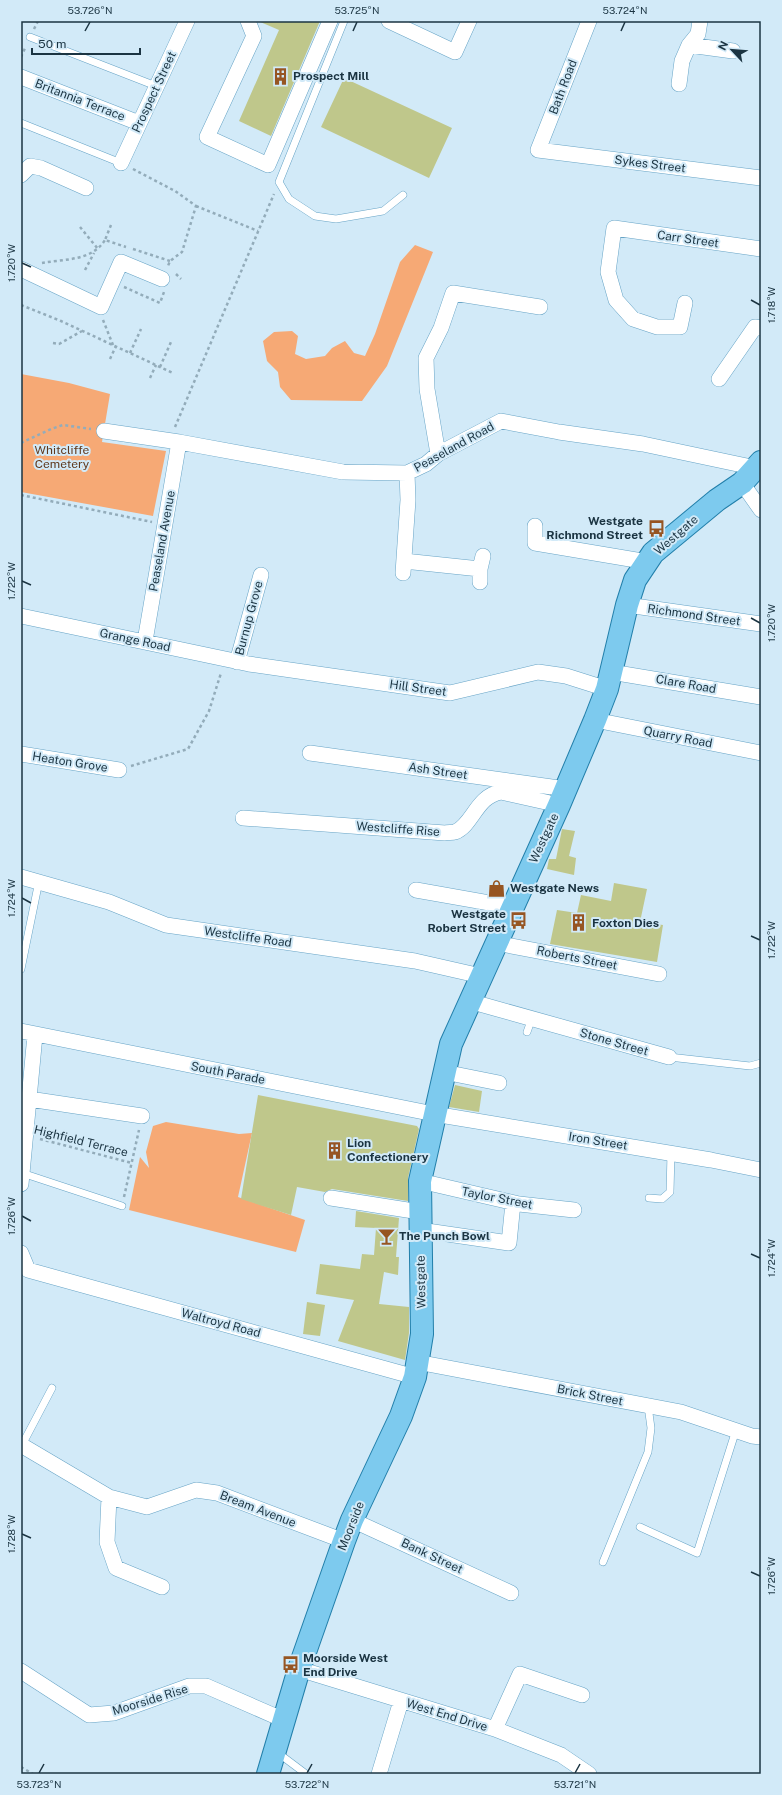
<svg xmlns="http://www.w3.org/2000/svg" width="782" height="1795" font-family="'Public Sans',sans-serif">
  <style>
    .green { fill: #f6a975 }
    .building { fill: #bfc78b }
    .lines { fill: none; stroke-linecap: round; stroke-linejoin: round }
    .lane-casing { stroke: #67a4c6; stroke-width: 8 }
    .street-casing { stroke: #67a4c6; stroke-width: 16 }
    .primary-casing { stroke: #227faa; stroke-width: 24 }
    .path { stroke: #93acba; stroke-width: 2.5; stroke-dasharray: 3 3; stroke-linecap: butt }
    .lane { stroke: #fff; stroke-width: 7 }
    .street { stroke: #fff; stroke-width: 15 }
    .primary { stroke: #7dcaee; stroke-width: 22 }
    .ticks { fill: none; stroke: #1b3442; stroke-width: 1.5 }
    .labels { text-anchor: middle; stroke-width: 4; stroke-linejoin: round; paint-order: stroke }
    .poi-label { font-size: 12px; font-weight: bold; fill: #1b3442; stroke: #d2eaf8; text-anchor: start }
    .street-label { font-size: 12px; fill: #1b3442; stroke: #d2eaf8 }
    .park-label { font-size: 12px; fill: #60391d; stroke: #d2eaf8 }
    .neatline { fill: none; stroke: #1b3442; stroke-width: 1.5 }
    .ticks-label { font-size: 10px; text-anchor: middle; fill: #1b3442 }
  </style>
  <rect width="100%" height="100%" fill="#d2eaf8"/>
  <path class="green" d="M415,245L433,252L387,366L362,401L291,400L280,387L278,372L267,361L263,341L274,332L292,331L298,336L295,354L306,359L325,356L332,348L345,341L354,353L365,356L375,334L400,262Z
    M21,374L69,383L110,394L102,442L166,451L153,516L21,492Z
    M166,1122L239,1134L252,1133L238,1197L305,1220L296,1252L129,1210L140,1157L149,1168L146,1152L153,1126Z"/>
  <path class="building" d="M258,21H320L271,136L239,121L279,30Z
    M344,78L452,128L429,178L321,127Z
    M562,829L575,831L569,856L576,858L574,875L547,869L549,859H556Z
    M614,883L647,889L640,922L663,925L657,962L550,944L557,910L577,913L581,895L611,901Z
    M455,1085L482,1091L479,1112L449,1107Z
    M258,1095L417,1126L419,1129L408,1178V1201L332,1189L325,1192L297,1187L291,1215L241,1199Z
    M356,1211L399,1218L396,1257H399L398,1275L384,1272L379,1304L409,1307V1333L405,1360L338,1341L354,1300L316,1294L320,1264L360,1269L362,1254L374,1255L376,1228L355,1227Z
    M307,1302L325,1305L320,1336L303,1334Z"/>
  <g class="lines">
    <defs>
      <path id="lane" d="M344,21L279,182L289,199L315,216L336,219L383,211L403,195
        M30,37L156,86
        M21,123L121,163
        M21,969L39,881
        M527,1032L532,1018
        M669,1057L750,1066L761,1063
        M22,1173L122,1206
        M649,1198L662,1199L670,1192L671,1153
        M22,1445L52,1388
        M640,1527L697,1553L736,1430
        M603,1562L648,1452L651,1428L648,1406
        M278,1753L306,1774"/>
      <path id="street" d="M248,21L254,36L207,137L268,165L330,21
        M389,21L455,52L469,21
        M589,21L538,150L761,178
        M689,45L733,51
        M21,77L139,123
        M679,84L682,61L689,45L698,34L700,21
        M121,163L187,21
        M21,175L30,166L41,168L86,188
        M21,269L101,307L121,262L162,279
        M685,303L680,327H657L633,319L616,300L608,272L614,228L761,249
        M719,379L755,327L761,328
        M104,431L179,442L343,472L407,473L426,464L438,454L501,421L559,432L643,444L761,469
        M438,454L427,389L426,358L441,328L453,293L540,307
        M742,483L761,510
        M535,526V543L648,562
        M404,561L480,569
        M403,573L408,500L407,473
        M480,582V569L483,556
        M627,605L761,624
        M21,616L249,664L450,693L538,672L566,676L607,689
        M145,641L179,442
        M237,662L261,575
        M611,672L761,697
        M595,720L761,753
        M310,753L566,789
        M21,754L119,770
        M243,818L445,833C448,832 452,833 455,832C473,825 476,796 501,792L559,805
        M21,877L109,902L166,925L415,961L481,976
        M416,890L512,907
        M496,943L659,974
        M469,1001L669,1057
        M21,1031L434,1114L711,1160L761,1170
        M444,1072L499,1083
        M29,1099L142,1116
        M420,1181L519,1204L574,1210
        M21,1184L35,1035
        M331,1198L420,1212
        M420,1230L509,1243L513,1203
        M21,1253L28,1270L415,1377
        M417,1362L681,1412L752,1436L761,1437
        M21,1445L109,1497L147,1507L196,1490L217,1493L344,1541
        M109,1497L107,1542L116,1568L162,1587
        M352,1520L511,1593
        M299,1669L495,1729L561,1755L589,1774
        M21,1671L89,1715L114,1713L189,1686H206L284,1720
        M495,1729L520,1674L582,1695
        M379,1774L401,1701"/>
      <path id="primary" d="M268,1774L299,1669L344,1541L352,1520L401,1416L415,1377L422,1334L420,1181L451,1044L559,805L595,720L607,689L627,605L635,580L653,553L717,500L742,483L761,462"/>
    </defs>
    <use href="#lane" class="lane-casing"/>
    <use href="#street" class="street-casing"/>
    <use href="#primary" class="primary-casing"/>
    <path class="path" d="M34,29L38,21
      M21,57L26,46
      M133,169L175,191L196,206L182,252L170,261L168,266
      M196,206L258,231
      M111,225L105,240L126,247
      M80,227L98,249
      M133,249L170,261
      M42,263C64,259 92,261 105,240
      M85,270L94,253
      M176,274L181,279
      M124,287L160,303L164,292
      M21,305L61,321L173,373
      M103,320L113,345
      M53,343L59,344L82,331
      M130,353L141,329
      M110,359L116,346
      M160,367L171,342
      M150,378L156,365
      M175,427L274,194
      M21,443L51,429L63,425L91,429
      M21,495L152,522
      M131,766L188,749L209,711L221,673
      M40,1139L132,1163
      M124,1197L139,1130
      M21,1767L33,1774"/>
    <use href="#lane" class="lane"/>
    <use href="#street" class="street"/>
    <use href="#primary" class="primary"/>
  </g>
  <path class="ticks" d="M85,31L90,22M353,31L357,22M621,31L625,22M22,263L31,267M751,300L760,305M22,581L31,585M751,618L760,623M22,898L31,903M751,936L760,940M22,1216L31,1221M751,1254L760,1258M22,1534L31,1538M751,1572L760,1576M39,1773L44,1764M307,1773L312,1764M575,1773L580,1764"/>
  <defs>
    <symbol id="building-bare" viewBox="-9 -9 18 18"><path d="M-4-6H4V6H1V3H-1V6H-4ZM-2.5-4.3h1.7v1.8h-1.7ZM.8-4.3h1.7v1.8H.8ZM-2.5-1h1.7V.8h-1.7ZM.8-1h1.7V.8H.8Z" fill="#965522" stroke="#d2eaf8" stroke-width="2.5" paint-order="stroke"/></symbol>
    <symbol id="bus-bare" viewBox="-9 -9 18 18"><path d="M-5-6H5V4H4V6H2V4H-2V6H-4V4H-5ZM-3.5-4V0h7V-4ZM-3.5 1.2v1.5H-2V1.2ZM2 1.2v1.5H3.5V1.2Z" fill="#965522" stroke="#d2eaf8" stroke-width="2.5" paint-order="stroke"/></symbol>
    <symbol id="shop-bare" viewBox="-9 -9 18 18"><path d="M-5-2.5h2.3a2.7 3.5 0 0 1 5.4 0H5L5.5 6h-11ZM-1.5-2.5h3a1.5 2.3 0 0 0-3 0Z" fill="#965522" stroke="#d2eaf8" stroke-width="2.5" paint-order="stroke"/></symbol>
    <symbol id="bar-bare" viewBox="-9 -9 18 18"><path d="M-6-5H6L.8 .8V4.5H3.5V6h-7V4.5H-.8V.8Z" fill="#965522" stroke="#d2eaf8" stroke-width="2.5" paint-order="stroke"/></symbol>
  </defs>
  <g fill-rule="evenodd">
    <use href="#building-bare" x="268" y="64" width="25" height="25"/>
    <use href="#bus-bare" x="644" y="516" width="25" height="25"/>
    <use href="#shop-bare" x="484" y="876" width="25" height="25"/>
    <use href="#bus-bare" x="506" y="908" width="25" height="25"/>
    <use href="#building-bare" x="566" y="910" width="25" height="25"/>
    <use href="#building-bare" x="322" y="1138" width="25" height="25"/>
    <use href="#bar-bare" x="374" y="1224" width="25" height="25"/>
    <use href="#bus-bare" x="278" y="1652" width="25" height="25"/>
  </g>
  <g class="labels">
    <g class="poi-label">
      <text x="293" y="80">Prospect Mill</text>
      <text x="643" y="525" text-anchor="end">Westgate<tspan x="643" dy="14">Richmond Street</tspan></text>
      <text x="510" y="892">Westgate News</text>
      <text x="506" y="918" text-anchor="end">Westgate<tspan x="506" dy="14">Robert Street</tspan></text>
      <text x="592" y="927">Foxton Dies</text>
      <text x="347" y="1147">Lion<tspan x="347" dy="14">Confectionery</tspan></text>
      <text x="399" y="1240">The Punch Bowl</text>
      <text x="303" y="1662">Moorside West<tspan x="303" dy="14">End Drive</tspan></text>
    </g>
    <g class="street-label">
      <text transform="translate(563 87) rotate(-69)" y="4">Bath Road</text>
      <text transform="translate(154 92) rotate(-65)" y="4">Prospect Street</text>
      <text transform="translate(80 100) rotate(21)" y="4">Britannia Terrace</text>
      <text transform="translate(650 164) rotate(7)" y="4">Sykes Street</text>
      <text transform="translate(688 239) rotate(8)" y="4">Carr Street</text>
      <text transform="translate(454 447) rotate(-29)" y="4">Peaseland Road</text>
      <text transform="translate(676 535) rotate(-41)" y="4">Westgate</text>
      <text transform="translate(162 541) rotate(-80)" y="4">Peaseland Avenue</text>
      <text transform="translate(694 615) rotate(8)" y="4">Richmond Street</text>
      <text transform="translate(249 618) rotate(-75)" y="4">Burnup Grove</text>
      <text transform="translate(135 640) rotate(12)" y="4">Grange Road</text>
      <text transform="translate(686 684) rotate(10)" y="4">Clare Road</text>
      <text transform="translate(418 688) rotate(8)" y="4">Hill Street</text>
      <text transform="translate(678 737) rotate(11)" y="4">Quarry Road</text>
      <text transform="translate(70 762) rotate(9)" y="4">Heaton Grove</text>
      <text transform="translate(438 771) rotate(8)" y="4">Ash Street</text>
      <text transform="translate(398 829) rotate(4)" y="4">Westcliffe Rise</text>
      <text transform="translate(544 838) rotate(-65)" y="4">Westgate</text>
      <text transform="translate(248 937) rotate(8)" y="4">Westcliffe Road</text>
      <text transform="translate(577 958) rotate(11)" y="4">Roberts Street</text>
      <text transform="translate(614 1042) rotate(16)" y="4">Stone Street</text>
      <text transform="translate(228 1073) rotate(11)" y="4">South Parade</text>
      <text transform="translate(81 1141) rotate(14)" y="4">Highfield Terrace</text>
      <text transform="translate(598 1141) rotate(9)" y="4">Iron Street</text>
      <text transform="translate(497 1198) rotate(11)" y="4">Taylor Street</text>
      <text transform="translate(421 1282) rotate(-91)" y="4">Westgate</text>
      <text transform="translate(221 1323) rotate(15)" y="4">Waltroyd Road</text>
      <text transform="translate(590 1395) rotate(11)" y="4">Brick Street</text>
      <text transform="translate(258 1509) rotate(21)" y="4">Bream Avenue</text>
      <text transform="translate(351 1526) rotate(-68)" y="4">Moorside</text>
      <text transform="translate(432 1556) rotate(25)" y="4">Bank Street</text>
      <text transform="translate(150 1700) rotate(-17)" y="4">Moorside Rise</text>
      <text transform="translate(447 1715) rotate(17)" y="4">West End Drive</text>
    </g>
    <g class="park-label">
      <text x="62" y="454">Whitcliffe<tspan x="62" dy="14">Cemetery</tspan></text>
    </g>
  </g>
  <rect width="782" height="1795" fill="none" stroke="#d2eaf8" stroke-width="44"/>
  <g transform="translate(732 50) rotate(296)" stroke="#d2eaf8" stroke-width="3" paint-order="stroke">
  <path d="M0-3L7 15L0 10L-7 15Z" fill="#1b3442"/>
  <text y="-6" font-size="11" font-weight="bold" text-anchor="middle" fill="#1b3442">N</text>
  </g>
  <path d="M32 48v6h108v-6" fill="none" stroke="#1b3442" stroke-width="2"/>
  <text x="38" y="48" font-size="12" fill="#1b3442" stroke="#d2eaf8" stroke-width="3" paint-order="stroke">50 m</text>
  <rect x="22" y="22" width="738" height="1751" class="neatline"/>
  <g class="ticks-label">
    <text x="90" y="14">53.726°N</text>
    <text x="357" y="14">53.725°N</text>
    <text x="625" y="14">53.724°N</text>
    <text transform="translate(11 263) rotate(-90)" y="4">1.720°W</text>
    <text transform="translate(771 305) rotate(-90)" y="4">1.718°W</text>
    <text transform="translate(11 581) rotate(-90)" y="4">1.722°W</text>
    <text transform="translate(771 623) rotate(-90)" y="4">1.720°W</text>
    <text transform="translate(11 898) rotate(-90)" y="4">1.724°W</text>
    <text transform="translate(771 940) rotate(-90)" y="4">1.722°W</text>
    <text transform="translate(11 1216) rotate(-90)" y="4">1.726°W</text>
    <text transform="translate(771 1258) rotate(-90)" y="4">1.724°W</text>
    <text transform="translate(11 1534) rotate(-90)" y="4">1.728°W</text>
    <text transform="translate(771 1576) rotate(-90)" y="4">1.726°W</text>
    <text x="39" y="1788">53.723°N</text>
    <text x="307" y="1788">53.722°N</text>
    <text x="575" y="1788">53.721°N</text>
  </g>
</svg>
